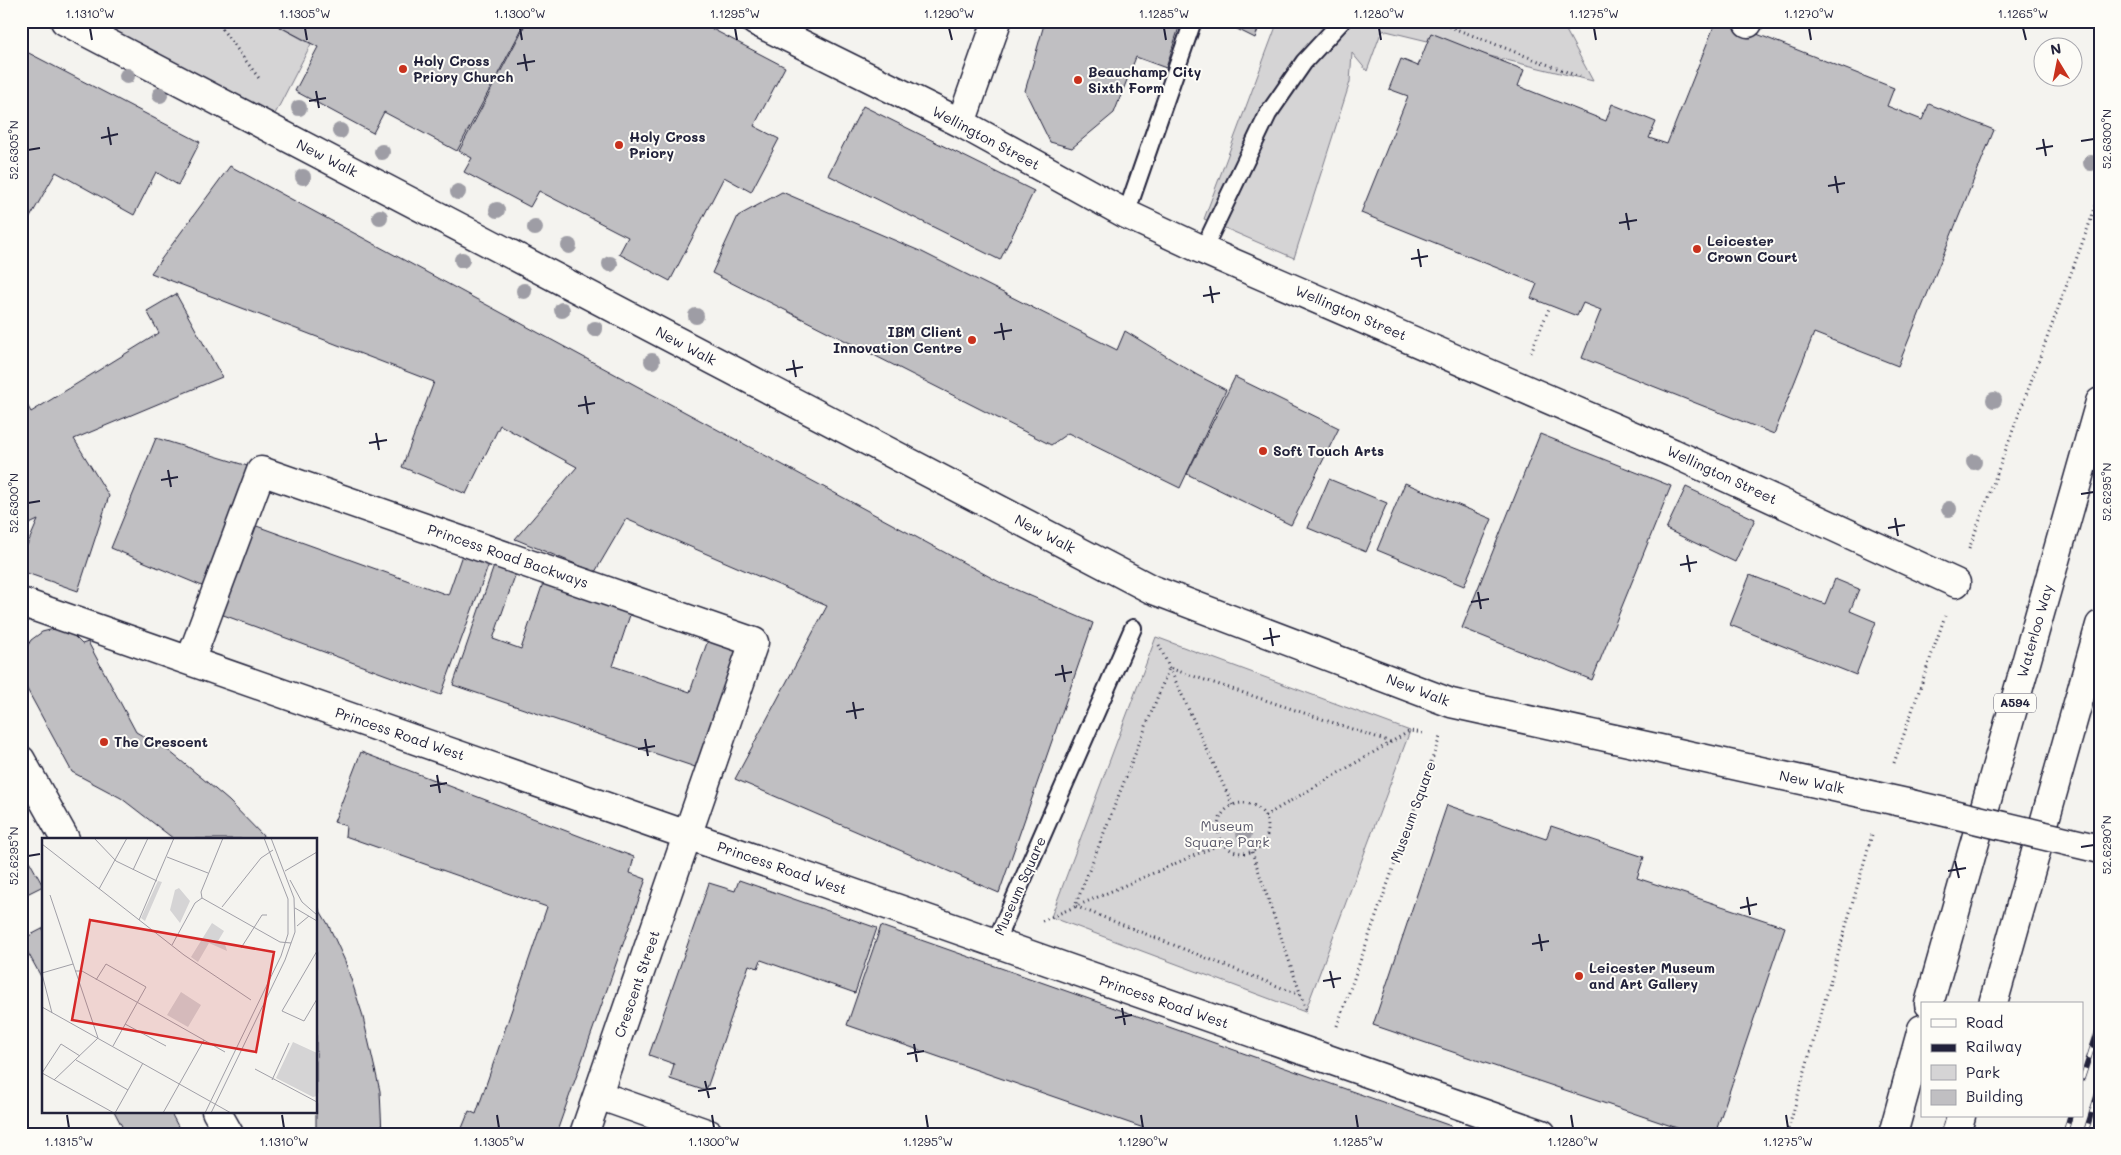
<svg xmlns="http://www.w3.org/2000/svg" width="2121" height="1155" font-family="Mali,sans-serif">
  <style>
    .green { fill: #d5d4d5; stroke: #7c7b88 }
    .building { fill: #c0bfc2; stroke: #22223b }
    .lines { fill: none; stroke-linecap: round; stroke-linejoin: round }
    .lane-casing { stroke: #22223b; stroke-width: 20 }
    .street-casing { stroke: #22223b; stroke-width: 31 }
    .primary-casing { stroke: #22223b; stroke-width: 31 }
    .path { stroke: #22223b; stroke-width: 3; stroke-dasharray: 1 4; stroke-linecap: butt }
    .lane { stroke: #fdfcf7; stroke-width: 16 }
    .street { stroke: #fdfcf7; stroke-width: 28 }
    .primary { stroke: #fdfcf7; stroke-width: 28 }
    .rail-casing { stroke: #22223b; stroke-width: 5.5 }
    .rail { stroke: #fdfcf7; stroke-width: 4; stroke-dasharray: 11; stroke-linecap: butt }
    .street-bridge-casing { stroke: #22223b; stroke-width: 31; stroke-linecap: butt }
    .street-bridge { stroke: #fdfcf7; stroke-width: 28 }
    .tree { fill: #9e9da5 }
    .ticks { fill: none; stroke: #22223b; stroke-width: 2 }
    .poi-dot { fill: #c8321e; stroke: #fdfcf7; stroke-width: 2 }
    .labels { text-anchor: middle; stroke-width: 4; stroke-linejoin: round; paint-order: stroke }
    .shield { fill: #fdfcf7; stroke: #646373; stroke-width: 1 }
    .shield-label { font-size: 12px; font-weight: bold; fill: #22223b }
    .poi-label { font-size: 14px; font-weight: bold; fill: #22223b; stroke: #fdfcf7; text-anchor: start }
    .street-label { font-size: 14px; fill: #22223b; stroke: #fdfcf7 }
    .park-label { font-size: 14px; fill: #585769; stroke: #fdfcf7 }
    .inset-road { fill: none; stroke: #a09fa7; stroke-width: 1 }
    .view { fill: #d62828; fill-opacity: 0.15; stroke: #d62828; stroke-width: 2.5 }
    .inset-edge { fill: none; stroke: #22223b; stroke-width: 2.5 }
    .neatline { fill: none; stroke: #22223b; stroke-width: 2 }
    .ticks-label { font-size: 12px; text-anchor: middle; fill: #22223b }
  </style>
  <rect width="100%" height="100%" fill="#f4f3ef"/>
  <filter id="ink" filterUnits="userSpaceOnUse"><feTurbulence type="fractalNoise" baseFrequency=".02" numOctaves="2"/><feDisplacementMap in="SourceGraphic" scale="10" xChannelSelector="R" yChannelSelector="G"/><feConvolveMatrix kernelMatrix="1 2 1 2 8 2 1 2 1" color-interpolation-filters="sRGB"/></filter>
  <g filter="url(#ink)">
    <path class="green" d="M99,21H269L311,44L275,114L96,28Z
      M1278,21H1561L1593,81L1382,30L1367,71L1352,53L1350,82L1294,258L1204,219Z
      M1156,637L1410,731L1305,1012L1051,917Z"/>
    <path class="building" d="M269,21H526L457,151L384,112L373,133L295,91L318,47Z
      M527,21H697L785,67L754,126L779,139L751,192L724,177L670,281L619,254L628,237L616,231L539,191L530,207L464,172L472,158L459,151Z
      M1045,21H1181L1166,68L1136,57L1114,113L1072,148L1050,142L1025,91Z
      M1221,21H1261L1255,38Z
      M1716,21H1724L1894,88L1887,106L1922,120L1929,104L1994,130L1898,366L1814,333L1774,434L1582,358L1601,310L1583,303L1577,316L1531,298L1537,284L1361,213L1408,96L1389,89L1401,59L1418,66L1431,33L1524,70L1518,86L1606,121L1612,104L1656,122L1649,138L1667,144Z
      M21,49L200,142L178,185L156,172L134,215L56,172L28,221L21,217Z
      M863,106L1034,191L1000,260L828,175Z
      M230,166L1003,584L1093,623L999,893L735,779L827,606L626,519L595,572L515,539L577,467L500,425L466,494L402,467L434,382L151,273Z
      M782,192L922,252L1117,350L1125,331L1197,375L1226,390L1180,488L1068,433L1051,445L712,273L738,216Z
      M176,294L222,377L74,439L109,496L78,591L21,571V559L38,520L21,528V394L31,412L159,333L147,311Z
      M1235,377L1339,428L1291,525L1187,474Z
      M1540,434L1671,486L1592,680L1462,628Z
      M156,438L254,468L207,588L111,548Z
      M1329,479L1387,503L1366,552L1308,528Z
      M1405,483L1492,519L1464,586L1377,550Z
      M1686,487L1755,519L1735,562L1666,529Z
      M251,524L448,595L463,552L490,561L441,695L218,613Z
      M495,563L517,570L493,639L521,649L544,580L632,609L613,666L690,692L709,637L745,649L704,770L453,685Z
      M1750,575L1825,604L1835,579L1859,589L1850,611L1876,622L1856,675L1730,625Z
      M54,629L65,631L74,636L82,644L88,642L136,732L169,751L202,778L229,801L266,839H174L121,798L72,772L21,678L24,673L23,663L25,650L31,640L42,632Z
      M361,752L634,857L630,873L646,879L556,1134L460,1133L469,1111L476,1114L547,907L345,836L346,826L334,822Z
      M1447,805L1546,839L1551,826L1644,857L1637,878L1785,927L1715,1134H1695L1373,1025Z
      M21,846L43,886L21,897Z
      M739,880L877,928L855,993L761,960L758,968L749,965L706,1091L670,1079L674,1064L649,1055L709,883L735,891Z
      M316,904L328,924L345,961L362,1013L380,1091L382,1134H316Z
      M881,926L1451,1126L1449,1134H1161L847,1025Z
      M44,928V982L21,940Z
      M114,1111H170L182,1134H126Z"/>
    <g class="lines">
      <defs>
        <path id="lane" d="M1126,214L1193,21
          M1203,250L1268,114L1304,62L1342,21
          M995,943L1133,628"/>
        <path id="street" d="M65,21L1151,589L1451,703L1911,804
          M755,21L961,123L1126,214L1203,250L1673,453L1956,583
          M1748,23L1749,21
          M961,123L997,21
          M21,602L1542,1134
          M190,661L261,471L754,642L584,1134
          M21,760L65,839
          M598,1095L709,1134
          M216,1111L229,1134"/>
        <path id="primary" d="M1929,1004L2100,402
          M1993,1004L2100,625
          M1893,1134L1922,1029
          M1956,1134L1961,1116"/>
      </defs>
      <use href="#lane" class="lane-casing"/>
      <use href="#street" class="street-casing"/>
      <use href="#primary" class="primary-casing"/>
      <path class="path" d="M216,21L261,81
        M1435,21L1580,77
        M1531,352L1550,306
        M1969,549L2100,195
        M1159,645L1233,806
        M1894,763L1945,616
        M1218 828a25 25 0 1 1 50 0a25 25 0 1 1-50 0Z
        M1265,816L1410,731L1423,733
        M1252,852L1307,1013
        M1042,921L1223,843
        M1300,995L1075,906L1169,668L1391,742
        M1337,1026L1440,737
        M1787,1134L1873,831"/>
      <use href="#lane" class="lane"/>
      <use href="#street" class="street"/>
      <use href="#primary" class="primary"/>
      <defs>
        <path id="rail" d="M2082,1079L2100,1024
          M2065,1134L2070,1116
          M2085,1134L2100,1086"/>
      </defs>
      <use href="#rail" class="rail-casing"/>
      <use href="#rail" class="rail"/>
      <defs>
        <path id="street-bridge" d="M1911,804L2100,849"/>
      </defs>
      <use href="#street-bridge" class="street-bridge-casing"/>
      <use href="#street-bridge" class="street-bridge"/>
    </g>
    <g class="tree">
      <circle cx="127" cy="76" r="8"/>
      <circle cx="160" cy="95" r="8"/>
      <circle cx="299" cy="108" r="8"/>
      <circle cx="340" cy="131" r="8"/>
      <circle cx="382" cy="152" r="8"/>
      <circle cx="2091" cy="163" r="8"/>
      <circle cx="303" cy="177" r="8"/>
      <circle cx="458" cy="192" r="8"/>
      <circle cx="497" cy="210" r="8"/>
      <circle cx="380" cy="217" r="8"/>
      <circle cx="535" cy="228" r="8"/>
      <circle cx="569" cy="246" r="8"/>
      <circle cx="462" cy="260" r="8"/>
      <circle cx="610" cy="264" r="8"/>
      <circle cx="524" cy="291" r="8"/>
      <circle cx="562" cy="310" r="8"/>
      <circle cx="696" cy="316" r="8"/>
      <circle cx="595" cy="329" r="8"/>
      <circle cx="652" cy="361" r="8"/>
      <circle cx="1994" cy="400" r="8"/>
      <circle cx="1974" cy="462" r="8"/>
      <circle cx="1949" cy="509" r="8"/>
      <circle cx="1244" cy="834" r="8"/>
    </g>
  </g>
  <path class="ticks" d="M90,28L92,40M305,28L307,40M520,28L522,40M735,28L737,40M949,28L952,40M1164,28L1166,40M1379,28L1381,40M1594,28L1596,40M1809,28L1811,40M2023,28L2026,40M524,54L527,71M517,64L535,61M316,91L319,108M309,101L326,98M108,127L111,145M101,138L118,134M2043,139L2046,156M2081,141L2094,139M2036,149L2053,146M28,150L40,148M1835,176L1838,193M1828,186L1845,183M1626,213L1629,230M1619,223L1637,220M1418,249L1421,267M1411,259L1428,256M1210,286L1213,303M1203,296L1220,293M1001,323L1004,340M994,333L1012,330M793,360L796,377M786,370L803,367M585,396L588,414M578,406L595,403M376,433L379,450M369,443L387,440M168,470L171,487M161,480L178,477M2081,494L2094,492M28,503L40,501M1895,518L1898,536M1888,528L1905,525M1687,555L1690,572M1680,565L1697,562M1478,592L1481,609M1471,602L1489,599M1270,628L1273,646M1263,639L1280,636M1062,665L1065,682M1055,675L1072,672M853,702L856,719M846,712L864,709M645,739L648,756M638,749L655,746M437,775L440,793M430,786L447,783M2081,847L2094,845M28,856L40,854M1955,861L1959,878M1948,871L1966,868M1747,897L1750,915M1740,908L1757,904M1539,934L1542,951M1532,944L1549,941M1330,971L1334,988M1323,981L1341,978M1122,1008L1125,1025M1115,1018L1132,1015M914,1044L917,1062M907,1054L924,1051M705,1081L709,1098M698,1091L716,1088M67,1115L69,1128M282,1115L284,1128M497,1115L499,1128M712,1115L714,1128M926,1115L928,1128M1141,1115L1143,1128M1356,1115L1358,1128M1571,1115L1573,1128M1786,1115L1788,1128"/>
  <g class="poi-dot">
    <circle cx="403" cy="69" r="5"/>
    <circle cx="1078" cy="80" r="5"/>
    <circle cx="619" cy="145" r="5"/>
    <circle cx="1697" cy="249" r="5"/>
    <circle cx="972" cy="340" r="5"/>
    <circle cx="1263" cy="451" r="5"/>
    <circle cx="104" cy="742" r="5"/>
    <circle cx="1579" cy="976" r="5"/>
  </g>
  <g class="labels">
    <rect class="shield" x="1994" y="693.5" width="42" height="19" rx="4"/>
    <g class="shield-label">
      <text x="2015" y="707">A594</text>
    </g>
    <g class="poi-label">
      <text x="413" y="66">Holy Cross<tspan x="413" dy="16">Priory Church</tspan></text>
      <text x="1088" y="77">Beauchamp City<tspan x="1088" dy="16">Sixth Form</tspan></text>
      <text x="629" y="142">Holy Cross<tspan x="629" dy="16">Priory</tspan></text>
      <text x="1707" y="246">Leicester<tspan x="1707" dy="16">Crown Court</tspan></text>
      <text x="962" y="337" text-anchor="end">IBM Client<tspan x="962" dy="16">Innovation Centre</tspan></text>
      <text x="1273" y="456">Soft Touch Arts</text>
      <text x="114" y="747">The Crescent</text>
      <text x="1589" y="973">Leicester Museum<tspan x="1589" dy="16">and Art Gallery</tspan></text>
    </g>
    <g class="street-label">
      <text transform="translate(986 138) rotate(28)" y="5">Wellington Street</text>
      <text transform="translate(327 158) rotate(27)" y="5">New Walk</text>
      <text transform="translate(1351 313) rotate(23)" y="5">Wellington Street</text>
      <text transform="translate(686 346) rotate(28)" y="5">New Walk</text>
      <text transform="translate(1722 475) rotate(25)" y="5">Wellington Street</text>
      <text transform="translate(1045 534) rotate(28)" y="5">New Walk</text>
      <text transform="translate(508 556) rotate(19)" y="5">Princess Road Backways</text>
      <text transform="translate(2035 631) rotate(-74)" y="5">Waterloo Way</text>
      <text transform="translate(1418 690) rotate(21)" y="5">New Walk</text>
      <text transform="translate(400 734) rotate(19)" y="5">Princess Road West</text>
      <text transform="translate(1812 782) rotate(12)" y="5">New Walk</text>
      <text transform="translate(1413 812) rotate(-70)" y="5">Museum Square</text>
      <text transform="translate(782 868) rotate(19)" y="5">Princess Road West</text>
      <text transform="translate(1020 886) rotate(-66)" y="5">Museum Square</text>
      <text transform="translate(637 984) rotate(-71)" y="5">Crescent Street</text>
      <text transform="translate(1164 1002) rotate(19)" y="5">Princess Road West</text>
    </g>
    <g class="park-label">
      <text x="1227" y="831">Museum<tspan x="1227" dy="16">Square Park</tspan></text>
    </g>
  </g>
  <g transform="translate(42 838)">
    <rect width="275" height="275" fill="#f4f3ef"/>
    <path d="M116,43L120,44L103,83L99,80ZM137,50L148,63L138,85L128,72L133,52ZM170,85L182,93L176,103L183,106L185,113L167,105L156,124L149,119ZM139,154L159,167L146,189L125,177ZM251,204L275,215V258L271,259L234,240Z" fill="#d5d4d5"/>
    <path class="inset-road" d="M52,0L74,23L115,43M0,6L142,117L209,162M125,19L166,35M91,32L106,0M243,33L275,14M248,42L260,64L275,77M57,51L85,0M8,57L56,200L12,242M160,60L238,104L249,105M160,60L159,54L181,0M180,69L219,20L231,12M253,70L275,83M97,82L132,0M255,88L267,78M130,107L153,65L160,60M199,110L220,77H225M275,113L240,173L262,183L275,161M33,133H40L183,214M0,135L31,126M0,136L10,175M54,142L64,126L104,149L71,208M0,169L189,275M83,186L124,208M34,222L86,252M213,231L275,264M0,235L72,275M0,235L19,206L38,218M230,242L247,205M73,275L101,225M121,275L162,202M163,275L239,118L246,96V61L222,0M169,275L243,122L253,94L252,60L229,0"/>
    <path class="view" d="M48,82L232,114L214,214L30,182Z"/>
    <rect width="275" height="275" class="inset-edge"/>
  </g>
  <rect width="2121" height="1155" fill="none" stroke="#fdfcf7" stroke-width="55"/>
  <rect x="1921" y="1002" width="162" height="115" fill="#fdfcf7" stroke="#a5a5ac"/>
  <rect x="1931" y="1019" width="25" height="8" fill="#fdfcf7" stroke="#a5a5ac"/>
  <text x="1966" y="1028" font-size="15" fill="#22223b">Road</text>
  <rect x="1931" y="1044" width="25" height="8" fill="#22223b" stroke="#a5a5ac"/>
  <text x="1966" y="1052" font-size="15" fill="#22223b">Railway</text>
  <rect x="1931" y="1065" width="25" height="15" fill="#d5d4d5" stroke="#a5a5ac"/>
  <text x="1966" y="1078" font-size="15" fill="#22223b">Park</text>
  <rect x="1931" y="1090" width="25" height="15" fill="#c0bfc2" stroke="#a5a5ac"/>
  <text x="1966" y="1102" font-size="15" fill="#22223b">Building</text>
  <g transform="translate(2058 62) rotate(350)"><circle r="24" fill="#fdfcf7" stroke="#a5a5ac"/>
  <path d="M0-4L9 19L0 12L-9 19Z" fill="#c8321e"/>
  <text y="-8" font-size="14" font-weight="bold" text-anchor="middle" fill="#22223b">N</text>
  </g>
  <rect x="28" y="28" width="2066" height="1100" class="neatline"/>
  <g class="ticks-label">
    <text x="90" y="18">1.1310°W</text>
    <text x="305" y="18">1.1305°W</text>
    <text x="520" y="18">1.1300°W</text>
    <text x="735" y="18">1.1295°W</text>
    <text x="949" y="18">1.1290°W</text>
    <text x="1164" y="18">1.1285°W</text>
    <text x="1379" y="18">1.1280°W</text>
    <text x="1594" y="18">1.1275°W</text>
    <text x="1809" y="18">1.1270°W</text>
    <text x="2023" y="18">1.1265°W</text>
    <text transform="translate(2107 139) rotate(-90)" y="4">52.6300°N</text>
    <text transform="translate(14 150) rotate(-90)" y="4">52.6305°N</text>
    <text transform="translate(2107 492) rotate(-90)" y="4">52.6295°N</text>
    <text transform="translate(14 503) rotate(-90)" y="4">52.6300°N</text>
    <text transform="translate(2107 845) rotate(-90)" y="4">52.6290°N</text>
    <text transform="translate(14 856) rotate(-90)" y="4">52.6295°N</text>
    <text x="69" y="1146">1.1315°W</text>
    <text x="284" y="1146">1.1310°W</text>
    <text x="499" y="1146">1.1305°W</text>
    <text x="714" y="1146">1.1300°W</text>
    <text x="928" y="1146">1.1295°W</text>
    <text x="1143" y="1146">1.1290°W</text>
    <text x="1358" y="1146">1.1285°W</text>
    <text x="1573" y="1146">1.1280°W</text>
    <text x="1788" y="1146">1.1275°W</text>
  </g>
</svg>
